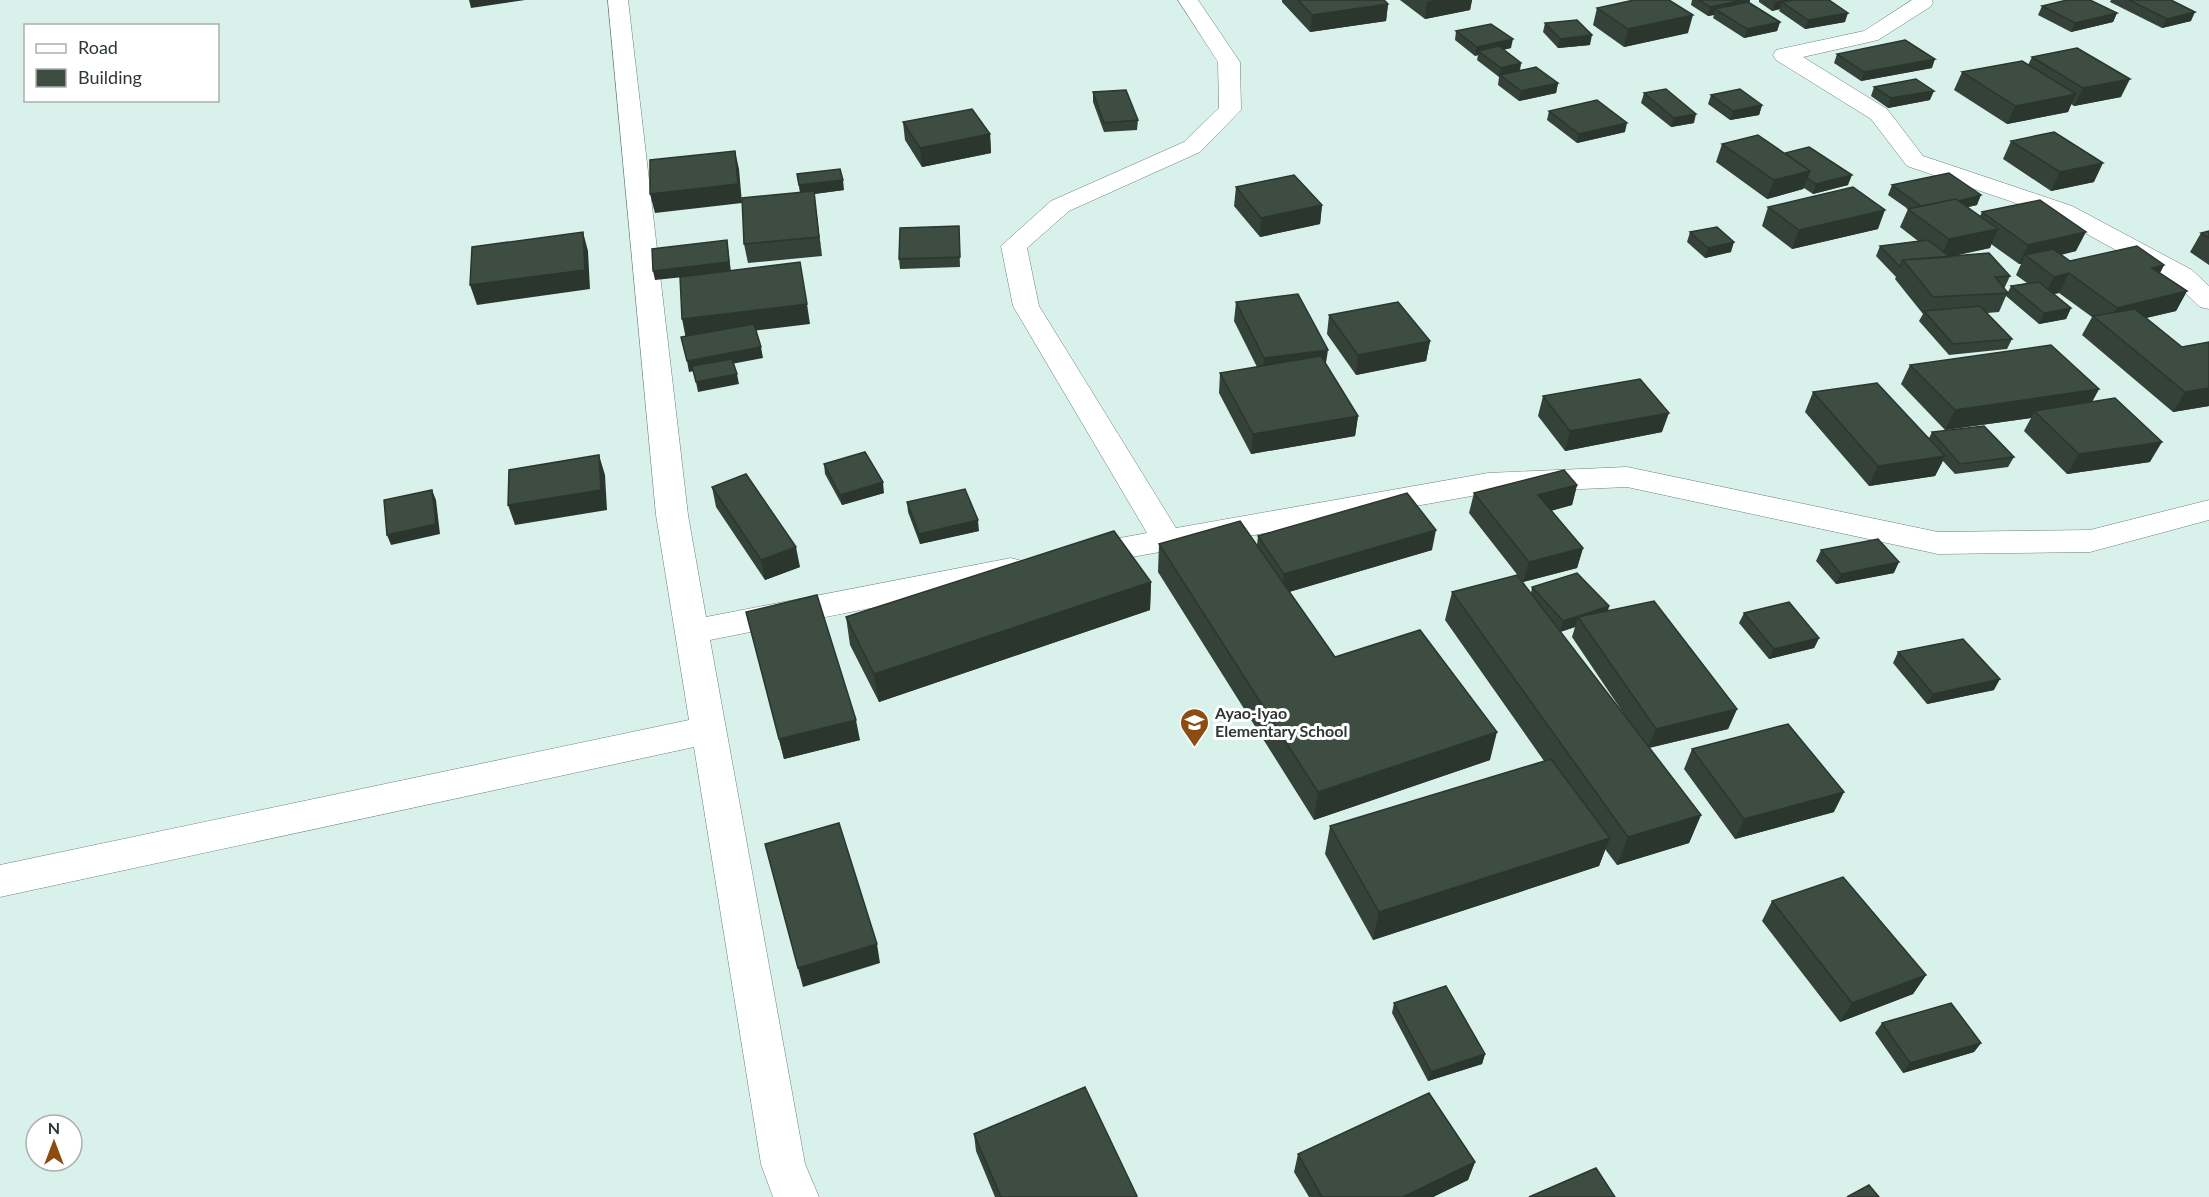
<svg xmlns="http://www.w3.org/2000/svg" width="2209" height="1197" font-family="Lato,sans-serif">
  <style>
    .lines { fill: none; stroke-linecap: round; stroke-linejoin: round }
    .street-casing { stroke: #6b817c; stroke-width: 1 }
    .street { fill: #fff; fill-rule: evenodd }
    .wall { fill: #344239; fill-rule: evenodd }
    .shaded-wall { fill: #2b362e }
    .building { fill: #3d4d42; stroke: #2b362e; stroke-width: 1.5 }
    .labels { text-anchor: middle; stroke-width: 6; stroke-linejoin: round; paint-order: stroke }
    .poi-label { font-size: 16px; font-weight: bold; fill: #2d3734; stroke: #fff; text-anchor: start }
  </style>
  <rect width="100%" height="100%" fill="#d8f1eb"/>
  <g class="lines">
    <defs>
      <path id="street" d="M608,0H628L688,515L706,617L1011,558L1022,561L1027,569L1022,577L1011,580L710,640L805,1164L819,1197H773L761,1164L694,747L0,897V865L689,720L656,515Z
        M1178,0H1198L1240,62L1241,110L1200,152L1069,211L1027,248L1039,306L1176,528L1488,473L1627,467L1938,532L2090,530L2209,500V520L2090,552L1938,554L1627,487L1488,493L1082,566L1071,563L1066,555L1071,547L1147,533L1013,306L1001,246L1051,201L1184,142L1219,108L1218,62Z
        M1912,0H1932L1933,3L1930,7L1878,40L1803,57L1887,109L1923,156L2072,206L2192,270L2209,286V309L2200,307L2174,282L2054,216L1907,166L1871,119L1776,60L1773,55L1776,50L1864,31Z"/>
    </defs>
    <use href="#street" class="street-casing"/>
    <use href="#street" class="street"/>
  </g>
  <path class="wall" d="M1282,0H1384L1388,4L1386,21L1310,32L1282,2Z
    M1400,0H1472L1470,10L1425,19Z
    M1692,0H1750L1749,3L1780,22L1777,31L1744,38L1713,18L1714,15L1708,16L1691,5Z
    M1759,0H1829L1845,22L1805,29L1779,11L1780,9L1772,11L1759,2Z
    M2111,0H2171L2191,21L2162,28L2110,2Z
    M2042,6L2117,13L2113,22L2071,32L2038,15Z
    M1597,8L1688,33L1624,47L1593,25Z
    M1545,23L1590,45L1558,48L1543,32Z
    M1456,31L1511,48L1503,50L1521,63L1520,71L1558,83L1556,93L1519,101L1498,85L1499,77L1477,60L1478,55L1475,56L1455,40Z
    M1837,54L1932,68L1861,81L1834,63Z
    M2032,57L2121,97L2074,106L2071,104L2068,112L2007,124L1954,90L1962,72L2028,65Z
    M1874,87L1930,100L1888,108L1871,96Z
    M1093,92L1138,120L1137,130L1104,132L1093,102Z
    M1644,93L1694,123L1671,127L1641,103Z
    M1711,95L1762,105L1759,115L1730,120L1708,104Z
    M1549,111L1625,132L1577,143L1547,120Z
    M903,122L990,134L991,153L922,167L905,140Z
    M2011,141L2094,182L2051,191L2003,159Z
    M1722,144L1785,153L1848,185L1813,194L1804,188L1803,189L1767,199L1716,162Z
    M797,174L844,190L814,194L822,256L748,263L744,244L800,193Z
    M1892,185L1977,205L1968,207L1980,216L1982,212L2076,251L2061,255L2070,261L2164,265L2160,273L2187,291L2176,311L2146,318L2182,347L2209,342V406L2173,412L2082,335L2092,317L2059,293L2054,294L2071,308L2066,319L2039,324L2006,296L1999,312L1987,313L2012,339L2007,349L1949,355L1919,321L1923,314L1895,279L1896,277L1876,256L1880,246L1918,241L1900,227L1908,209L1888,195ZM1991,244L2019,264H2021L2016,275L2027,283L2011,286L2008,292L2004,289L2010,276L1950,257L1990,248Z
    M1236,187L1322,205L1320,224L1260,237L1234,206Z
    M1768,207L1878,229L1792,249L1762,226Z
    M959,226L960,267L900,269L899,259Z
    M2209,231V265L2190,252L2201,233Z
    M1690,232L1731,252L1705,258L1687,242Z
    M1236,302L1326,365L1358,416L1355,436L1251,454L1219,393L1220,373L1257,367L1234,321Z
    M1329,315L1430,341L1426,361L1356,375L1327,334Z
    M1910,365L2099,389L2092,402L2150,462L2067,474L2024,431L2031,418L1945,430L1901,384Z
    M1813,392L1929,438L1932,432L2014,457L2008,467L1955,474L1943,461L1935,476L1869,486L1805,412Z
    M1543,396L1662,432L1565,451L1538,416Z
    M824,464L884,493L842,505L825,474Z
    M1577,485L1572,505L1551,511L1583,548L1577,568L1523,582L1469,513L1474,493Z
    M712,487L800,567L765,580L716,507Z
    M907,502L979,531L920,544L908,512Z
    M1258,536L1432,550L1289,592L1335,657L1490,760L1314,820L1158,572L1159,544L1257,545Z
    M1821,550L1894,573L1836,584L1816,561Z
    M1151,582L1150,610L879,702L850,645L846,617Z
    M1532,587L1609,606L1608,611L1737,709L1728,729L1649,748L1701,815L1689,843L1617,865L1605,849L1599,866L1373,940L1325,854L1330,826L1544,761L1445,620L1452,592L1531,593ZM1575,627L1572,637L1632,726L1560,632Z
    M746,612L860,740L784,759Z
    M1744,613L1819,638L1814,648L1769,659L1739,623Z
    M1898,652L1994,690L1927,704L1893,663Z
    M1692,749L1834,812L1735,839L1684,769Z
    M1772,901L1926,975L1913,994L1840,1022L1762,921Z
    M1394,1003L1485,1054L1482,1064L1428,1081L1392,1013Z
    M1882,1023L1981,1043L1974,1052L1903,1073L1875,1033Z
    M974,1134L1137,1197H995L976,1151Z
    M1298,1154L1475,1162L1468,1180L1433,1197H1309L1294,1172Z"/>
  <path class="shaded-wall" d="M469,0H525L471,8Z
    M1435,0H1472L1470,10L1425,19L1427,2Z
    M1743,0H1750L1748,7L1715,9L1714,15L1708,16L1710,7Z
    M1784,0H1812L1782,2L1780,9L1772,11L1775,2Z
    M1388,4L1386,21L1310,32L1312,15Z
    M2195,12L2191,21L2162,28L2167,19Z
    M1848,13L1845,22L1805,29L1808,20Z
    M2117,13L2113,22L2071,32L2075,23Z
    M1693,15L1688,33L1624,47L1628,29Z
    M1780,22L1777,31L1744,38L1747,29Z
    M1592,35L1590,45L1558,48L1560,39Z
    M1513,39L1511,48L1483,54L1478,51V55L1475,56L1477,47Z
    M1935,59L1932,68L1861,81L1864,72Z
    M1521,63L1519,72L1500,75L1499,77L1501,68Z
    M2130,79L2121,97L2074,106L2083,88Z
    M1558,83L1556,93L1519,101L1521,91Z
    M1934,91L1930,100L1888,108L1891,98Z
    M2076,94L2068,112L2007,124L2015,106Z
    M1762,105L1759,115L1730,120L1733,111Z
    M1696,114L1694,123L1671,127L1674,118Z
    M1627,123L1625,132L1577,143L1579,134Z
    M990,134L991,153L922,167L920,148Z
    M735,151L739,169L742,203L655,213L650,194Z
    M2103,163L2094,182L2051,191L2060,172Z
    M1810,171L1803,189L1767,199L1774,180Z
    M1852,175L1848,185L1813,194L1816,184Z
    M843,180L844,190L814,194L822,256L819,237L801,195L799,185Z
    M1981,195L1977,205L1921,218L1925,208Z
    M1322,205L1320,224L1260,237L1261,218Z
    M1885,210L1878,229L1792,249L1799,230Z
    M1998,229L1990,248L1940,258L1949,239Z
    M583,232L588,251L590,289L477,305L470,285Z
    M2086,232L2076,251L2033,261L2025,255L2021,264H2019L2028,245Z
    M727,240L731,272L655,280L653,271Z
    M1734,242L1731,252L1705,258L1708,248Z
    M2164,265L2154,284L2152,268Z
    M2069,273L2059,293L2044,296L2054,277Z
    M2187,291L2176,311L2107,327L2117,308Z
    M807,304L810,324L686,339L682,319Z
    M2071,308L2066,319L2039,324L2044,313Z
    M1430,341L1426,361L1356,375L1358,355Z
    M761,347L763,358L689,372L687,361Z
    M1328,350L1325,369L1262,378L1264,358Z
    M737,374L739,384L698,392L696,382Z
    M2209,388V406L2173,412L2185,392Z
    M2099,389L2088,409L2034,411L2031,418L1945,430L1955,410Z
    M1669,413L1662,432L1565,451L1570,431Z
    M1358,416L1355,436L1251,454L1253,434Z
    M2162,442L2150,462L2067,474L2079,454Z
    M599,455L605,475L607,510L515,525L508,505Z
    M1945,456L1935,476L1869,486L1878,466Z
    M883,482L884,493L842,505L840,495Z
    M1577,485L1572,505L1533,515L1538,495Z
    M432,490L436,500L440,534L391,545L387,535Z
    M978,520L979,531L920,544L919,534Z
    M1436,530L1432,550L1282,594L1284,574Z
    M796,547L800,567L765,580L761,560Z
    M1583,548L1577,568L1523,582L1529,562Z
    M1899,562L1894,573L1836,584L1841,574Z
    M1151,582L1150,610L879,702L874,674Z
    M1609,606L1606,616L1578,617L1575,627L1560,632L1563,621Z
    M1819,638L1814,648L1769,659L1774,649Z
    M2000,679L1994,690L1927,704L1933,694Z
    M1737,709L1728,729L1648,748L1656,729Z
    M856,720L860,740L784,759L779,739Z
    M1497,732L1490,760L1314,820L1318,792Z
    M1844,792L1834,812L1735,839L1744,819Z
    M1701,815L1689,843L1617,865L1628,837Z
    M1610,838L1599,866L1373,940L1379,912Z
    M877,944L880,963L803,987L798,968Z
    M1926,975L1913,994L1840,1022L1852,1003Z
    M1981,1043L1974,1052L1903,1073L1910,1063Z
    M1485,1054L1482,1064L1428,1081L1431,1072Z
    M1475,1162L1468,1180L1433,1197H1403Z"/>
  <path class="building" d="M1298,0H1384L1388,4L1312,15Z
    M1634,0H1669L1693,15L1628,29L1597,8Z
    M1699,0H1743L1710,7Z
    M1794,0H1829L1848,13L1808,20L1782,2Z
    M2067,0H2090L2117,13L2075,23L2042,6Z
    M2129,0H2171L2195,12L2167,19Z
    M1748,2L1780,22L1747,29L1715,9Z
    M1577,20L1592,35L1560,39L1545,23Z
    M1491,24L1513,39L1477,47L1456,31Z
    M1905,40L1935,59L1864,72L1837,54Z
    M1499,46L1521,63L1501,68L1478,51Z
    M2077,48L2130,79L2083,88L2032,57Z
    M2022,61L2076,94L2015,106L1962,72Z
    M1536,67L1558,83L1521,91L1500,75Z
    M1916,79L1934,91L1891,98L1874,87Z
    M1666,89L1696,114L1674,118L1644,93Z
    M1740,89L1762,105L1733,111L1711,95Z
    M1126,90L1138,120L1104,123L1093,92Z
    M1597,100L1627,123L1579,134L1549,111Z
    M972,109L990,134L920,148L903,122Z
    M2054,132L2103,163L2060,172L2011,141Z
    M1758,135L1810,171L1774,180L1722,144Z
    M1809,147L1852,175L1816,184L1807,178L1810,171L1785,153Z
    M735,151L738,184L650,194V160Z
    M840,169L843,180L799,185L797,174Z
    M1949,173L1981,195L1959,201L1956,199L1921,206L1892,185Z
    M1294,175L1322,205L1261,218L1236,187Z
    M1853,187L1885,210L1799,230L1768,207Z
    M814,191L819,237L744,244L742,198Z
    M1956,199L1998,229L1949,239L1908,209Z
    M2040,200L2086,232L2028,245L1982,212Z
    M959,226L960,257L899,259L900,228Z
    M1717,227L1734,242L1708,248L1690,232Z
    M2209,231V238L2201,233Z
    M583,232L585,270L470,285L472,247Z
    M727,240L729,262L653,271L652,249Z
    M1928,240L1950,257L1903,260L1900,267L1880,246Z
    M2137,246L2164,265L2152,268L2187,291L2117,308L2069,273L2054,277L2025,255L2053,249L2070,261Z
    M1989,253L2010,276L1995,277L2008,293L1933,297L1903,260Z
    M800,262L807,304L682,319L680,277Z
    M2039,282L2071,308L2044,313L2011,286Z
    M1298,294L1328,350L1264,358L1236,302Z
    M1398,302L1430,341L1358,355L1329,315Z
    M1980,306L2012,339L1953,344L1924,311Z
    M2135,309L2182,347L2209,342V388L2185,392L2093,316Z
    M754,324L761,347L687,361L681,337Z
    M2051,345L2099,389L1955,410L1910,365Z
    M1321,356L1358,416L1253,434L1220,373Z
    M732,359L737,374L696,382L692,366Z
    M1640,379L1669,413L1570,431L1543,396Z
    M1877,383L1945,456L1878,466L1813,392Z
    M2115,398L2162,442L2079,454L2034,411Z
    M1984,426L2014,457L1960,464L1932,432Z
    M865,452L883,482L840,495L824,464Z
    M599,455L601,490L508,505L509,470Z
    M1564,470L1577,485L1538,495L1583,548L1529,562L1474,493Z
    M746,474L796,547L761,560L712,487Z
    M965,489L978,520L919,534L907,502Z
    M432,490L436,524L387,535L384,500Z
    M1407,493L1436,530L1284,574L1258,536Z
    M1240,521L1335,657L1420,630L1497,732L1318,792L1159,544Z
    M1114,531L1151,582L874,674L846,617Z
    M1878,539L1899,562L1841,574L1821,550Z
    M1577,573L1609,606L1563,621L1532,587Z
    M1517,575L1701,815L1628,837L1452,592Z
    M817,595L856,720L779,739L746,612Z
    M1654,601L1737,709L1656,729L1578,617Z
    M1789,602L1819,638L1774,649L1744,613Z
    M1963,639L2000,679L1933,694L1898,652Z
    M1788,724L1844,792L1744,819L1692,749Z
    M1551,759L1610,838L1379,912L1330,826Z
    M839,823L877,944L798,968L765,844Z
    M1843,877L1926,975L1852,1003L1772,901Z
    M1446,986L1485,1054L1431,1072L1394,1003Z
    M1951,1003L1981,1043L1910,1063L1882,1023Z
    M1085,1087L1137,1196L1134,1197H1001L974,1134Z
    M1429,1093L1475,1162L1403,1197H1322L1298,1154Z
    M1596,1168L1615,1197H1529Z
    M1869,1185L1879,1197H1847Z"/>
  <defs>
    <symbol id="school-pin" viewBox="-11 -11 22 30"><path d="M0 17L-7.5 6A9.5 9.5 0 1 1 7.5 6Z" fill="#8b4d11" stroke="#fff"/><path d="M0-5L7-2L0 1L-7-2ZM-4 1L0 2.5L4 1V4Q0 6-4 4Z" fill="#fff"/></symbol>
  </defs>
  <g fill-rule="evenodd">
    <use href="#school-pin" x="1178" y="706" width="33" height="45"/>
  </g>
  <g class="labels">
    <g class="poi-label">
      <text x="1215" y="719">Ayao-Iyao<tspan x="1215" dy="18">Elementary School</tspan></text>
    </g>
  </g>
  <rect x="24" y="24" width="195" height="78" fill="#ffffff" stroke="#abafae" stroke-width="1.5"/>
  <rect x="36" y="44" width="30" height="9" fill="#ffffff" stroke="#abafae" stroke-width="1.5"/>
  <text x="78" y="54" font-size="18" fill="#2d3734">Road</text>
  <rect x="36" y="69" width="30" height="18" fill="#3d4d42" stroke="#abafae" stroke-width="1.5"/>
  <text x="78" y="84" font-size="18" fill="#2d3734">Building</text>
  <g transform="translate(54 1143)"><circle r="28" fill="#ffffff" stroke="#abafae" stroke-width="1.5"/>
  <path d="M0-4.5L10 22L0 15L-10 22Z" fill="#8b4d11"/>
  <text y="-9" font-size="16" font-weight="bold" text-anchor="middle" fill="#2d3734">N</text>
  </g>
</svg>
